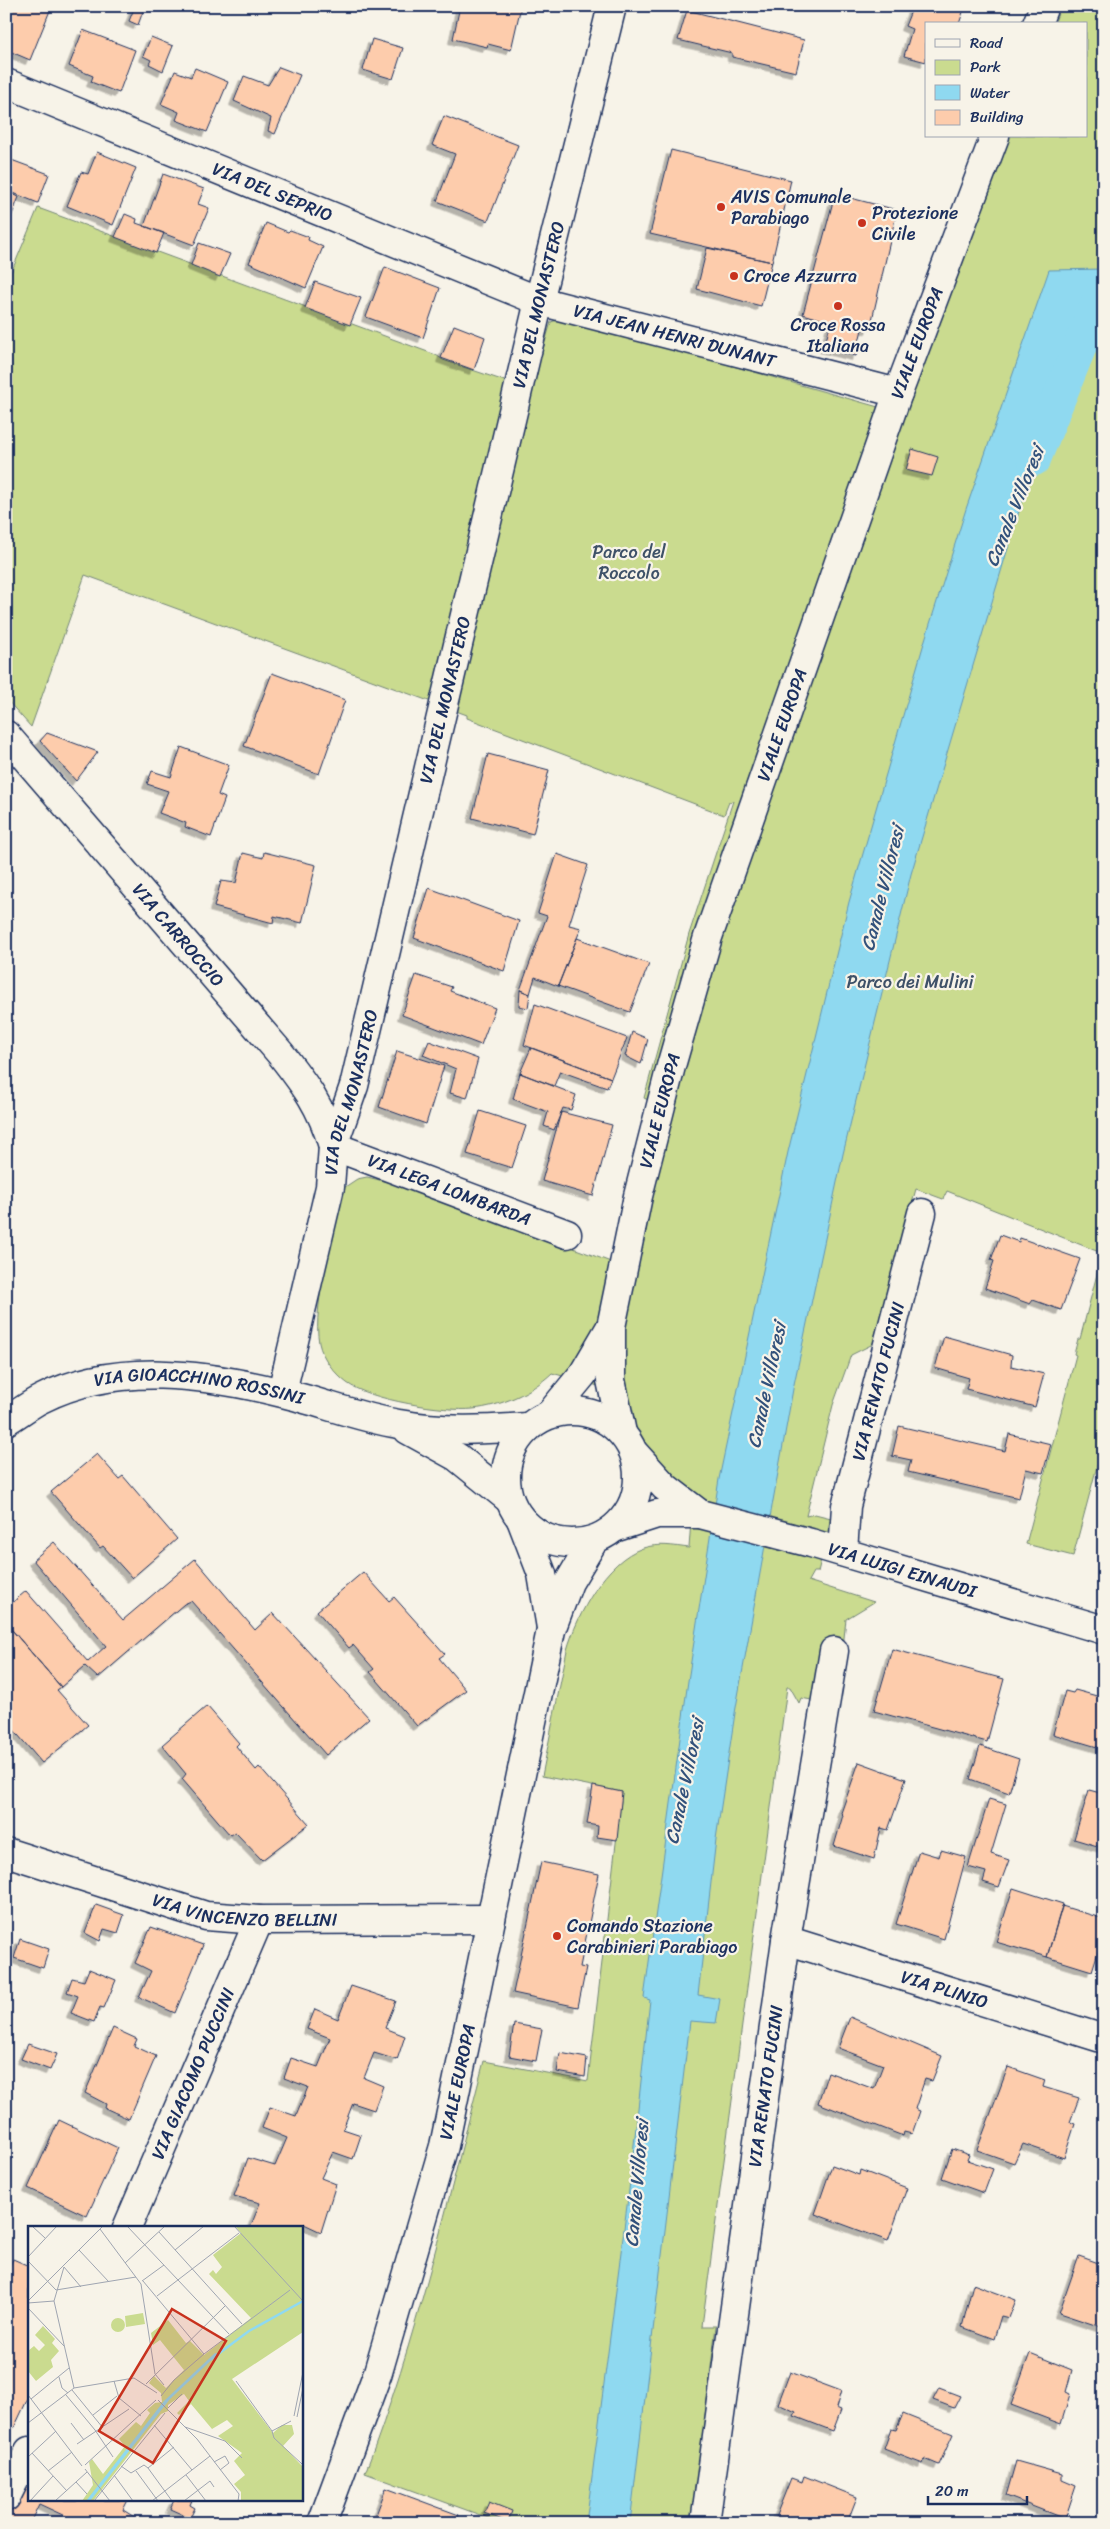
<svg xmlns="http://www.w3.org/2000/svg" width="1110" height="2529" font-family="Sriracha,sans-serif">
  <style>
    .green { fill: #cadb8f; stroke: #728576 }
    .water { fill: #8fd9f0; stroke: #6195b6 }
    .lines { fill: none; stroke-linecap: round; stroke-linejoin: round }
    .canal { stroke: #8fd9f0; stroke-width: 34 }
    .building { fill: #fdccac; stroke: #1b2f5e; filter: url(#shadow) }
    .minor-casing { stroke: #1b2f5e; stroke-width: 31 }
    .tertiary-casing { stroke: #1b2f5e; stroke-width: 31 }
    .minor { stroke: #f7f3e8; stroke-width: 28 }
    .tertiary { stroke: #f7f3e8; stroke-width: 28 }
    .poi-dot { fill: #c8321e; stroke: #f7f3e8; stroke-width: 2 }
    .labels { text-anchor: middle; stroke-width: 4.5; stroke-linejoin: round; paint-order: stroke }
    .street-label { font-size: 18px; fill: #1b2f5e; stroke: #f7f3e8 }
    .poi-label { font-size: 18px; fill: #1b2f5e; stroke: #f7f3e8; text-anchor: start }
    .park-label { font-size: 18px; fill: #3e5168; stroke: #f7f3e8 }
    .water-label { font-size: 19px; font-style: italic; fill: #32517b; stroke: #f7f3e8 }
    .inset-river { fill: none; stroke: #8fd9f0; stroke-width: 2.5 }
    .inset-road { fill: none; stroke: #9fa5b1; stroke-width: 1 }
    .view { fill: #c8321e; fill-opacity: 0.15; stroke: #c8321e; stroke-width: 2.5 }
    .inset-edge { fill: none; stroke: #1b2f5e; stroke-width: 2.5 }
  </style>
  <defs>
    <filter id="shadow"><feDropShadow dx="-4.5" dy="4.5" stdDeviation="0" flood-color="#0004"/></filter>
  </defs>
  <rect width="100%" height="100%" fill="#f7f3e8"/>
  <filter id="ink" filterUnits="userSpaceOnUse"><feTurbulence type="fractalNoise" baseFrequency=".02" numOctaves="2"/><feDisplacementMap in="SourceGraphic" scale="10" xChannelSelector="R" yChannelSelector="G"/><feConvolveMatrix kernelMatrix="1 2 1 2 8 2 1 2 1" color-interpolation-filters="sRGB"/></filter>
  <g filter="url(#ink)">
    <path class="green" d="M1061,6H1104V1254L947,1191L943,1199L916,1189L873,1344L851,1355L833,1405L806,1516L815,1514L831,1518L818,1572H813L808,1581L874,1602L846,1619L837,1705L801,1698L799,1703L790,1687H787L702,2326H716L692,2523H502L365,2473C417,2339 448,2199 484,2061L588,2081L622,1792L542,1776L567,1650C577,1615 606,1560 643,1548C659,1543 673,1546 689,1548L692,1507L626,1461L612,1435L602,1387L552,1373C531,1393 501,1406 473,1409C445,1412 370,1400 347,1383C335,1374 322,1358 319,1343C312,1306 334,1229 342,1189L357,1179L367,1177L409,1187L627,1268L668,1109L644,1098L689,934L733,801L729,802L724,815L467,718V715L85,575L31,727L6,699V285L38,208L436,355L443,360L531,390L551,322L563,318L896,412L1010,136H1086V24H1054Z
      M1102,1255L1104,1440L1073,1556L1026,1544L1076,1355L1074,1354L1078,1339H1080Z"/>
    <path class="water" d="M1104,269L1019,511L911,874L843,1154L793,1389L735,1713L716,1839L698,1995L720,1999L716,2023L690,2021L630,2523H586L629,2190L650,2000L644,1998L688,1681L719,1479L788,1152L849,902L924,643L966,509L1049,270Z"/>
    <g class="lines">
      <path class="canal" d="M1034,459L1104,287"/>
    </g>
    <path class="building" d="M6,6H45L51,8L30,60L9,51L11,45L6,43Z
      M135,6H145L138,25L129,21Z
      M460,6H521L511,50L488,44L487,47L453,39Z
      M913,6H965L959,24H926V62L904,56L912,29L905,26Z
      M687,10L804,40L796,72L732,57V53L678,40Z
      M83,30L135,50L119,93L91,82L93,76L69,66Z
      M151,37L173,46L163,71L149,64L151,60L143,56Z
      M372,39L403,48L393,79L363,70Z
      M279,67L300,75L275,134L268,131L271,118L234,101L244,76L268,85Z
      M195,68L228,82L207,132L176,120L179,112L161,104L175,71L191,77Z
      M444,116L518,145L488,221L437,201L455,154L432,145Z
      M671,150L791,180L772,262L650,234Z
      M97,152L136,168L113,225L67,206L81,172L88,174Z
      M6,158L49,174L38,203L6,190Z
      M163,174L204,189L198,204L209,208L194,245L144,226Z
      M6,191L19,197L6,230Z
      M835,194L897,210L870,329H862L856,356L824,348L831,322L803,314Z
      M125,214L137,219L136,223L164,233L156,253L115,237Z
      M266,223L288,232L290,230L309,237L308,240L323,247L306,288L249,263Z
      M199,243L230,254L220,277L191,265Z
      M707,248L772,262L761,306L697,289Z
      M385,267L440,288L423,338L366,317Z
      M315,282L361,298L350,325L305,308Z
      M454,325L485,337L474,370L441,358Z
      M912,449L938,457L932,476L906,470Z
      M272,673L345,700L319,774L244,746Z
      M47,733L98,752L76,781L40,741Z
      M181,747L229,765L218,795L225,798L211,837L185,827L186,823L159,813L168,791L147,784L152,771L171,777Z
      M488,754L549,770L533,834L472,818Z
      M264,852L316,865L302,923L274,916L273,923L214,907L221,881L236,883L243,853L263,858Z
      M557,854L588,865L569,925L581,928L558,986L535,977L530,994L520,990L547,916L538,913Z
      M429,888L519,921L504,971L414,938Z
      M577,938L649,964L630,1012L558,986Z
      M416,975L452,987L450,991L495,1008L481,1045L402,1015Z
      M520,990L530,994L528,1008L519,1006Z
      M535,1004L627,1038L611,1078L524,1045Z
      M632,1032L648,1039L641,1064L625,1056Z
      M429,1041L478,1059L467,1098L450,1093L456,1069L423,1055Z
      M531,1048L611,1078L607,1088L560,1071L554,1086L520,1073Z
      M397,1051L444,1066L426,1124L379,1107Z
      M520,1073L576,1095L571,1110L563,1108L554,1130L544,1126L548,1112L513,1099Z
      M480,1111L526,1126L512,1168L467,1154Z
      M561,1112L612,1125L593,1196L542,1181Z
      M1000,1235L1019,1242L1020,1238L1080,1259L1061,1310L1033,1300L1030,1304L985,1288L994,1261L991,1260Z
      M944,1336L1012,1355L1011,1366L1044,1374L1035,1407L966,1389L969,1378L935,1368Z
      M899,1426L1005,1451L1009,1434L1051,1444L1043,1473L1026,1469L1019,1498L908,1472L911,1460L892,1456Z
      M97,1454L119,1479L123,1476L177,1539L132,1578L103,1546L100,1548L51,1492Z
      M54,1542L123,1620L195,1559L255,1630L273,1613L369,1718L326,1755L191,1601L184,1604L98,1678L85,1666L61,1687L12,1630L6,1635V1608L26,1591L88,1662L106,1646L33,1560Z
      M363,1572L389,1601L394,1597L445,1654L439,1658L466,1690L417,1726L370,1672L374,1669L353,1645L349,1648L317,1611Z
      M12,1630L61,1687L57,1690L88,1725L42,1763L6,1721V1635Z
      M892,1649L1004,1679L987,1742L874,1711Z
      M1075,1690L1104,1698V1749L1053,1734L1065,1691L1073,1693Z
      M207,1706L239,1743L236,1746L256,1770L259,1767L309,1824L262,1860L235,1832L230,1835L182,1779L186,1774L162,1745Z
      M980,1746L1019,1759L1009,1793L970,1779Z
      M859,1762L906,1779L888,1830L881,1828L874,1859L834,1846L843,1815L841,1813Z
      M593,1786L622,1792L617,1840L597,1837L598,1826L587,1824Z
      M1089,1790L1104,1794V1848L1074,1839Z
      M989,1799L1006,1804L991,1854L1009,1860L999,1887L983,1882L986,1872L968,1867Z
      M941,1850L966,1857L944,1939L896,1924L919,1851L939,1857Z
      M541,1862L599,1874L580,1967L586,1968L578,2007L513,1993Z
      M1013,1888L1063,1904L1047,1957L996,1942Z
      M96,1905L124,1915L118,1933L104,1929L100,1941L85,1933Z
      M1062,1906L1104,1919V1933L1092,1971L1047,1957Z
      M151,1927L203,1945L175,2013L139,1997L151,1971L135,1963Z
      M20,1939L49,1949L43,1968L14,1958Z
      M89,1969L116,1980L104,2008L100,2007L94,2022L71,2013L78,1996L67,1992L72,1978L84,1981Z
      M351,1986L396,2001L385,2028L405,2036L397,2060L374,2053L364,2078L383,2086L374,2110L353,2103L343,2129L361,2135L353,2159L333,2152L321,2178L336,2184L321,2232L304,2224L301,2230V2228H250L260,2203L234,2196L248,2158L275,2166L287,2138L262,2128L270,2107L296,2116L308,2087L284,2078L291,2058L318,2067L330,2038L307,2029L315,2009L338,2019Z
      M850,2017L942,2056L932,2081L925,2079L915,2109L920,2111L912,2134L904,2132L903,2136L818,2103L828,2072L874,2089L883,2065L838,2048Z
      M514,2024L542,2029L536,2061L509,2056Z
      M113,2028L137,2039L134,2046L156,2056L129,2119L105,2108L106,2104L85,2093Z
      M28,2044L57,2054L50,2070L21,2059Z
      M560,2053L587,2058L585,2077L557,2072Z
      M1008,2067L1045,2080L1043,2087L1079,2098L1070,2122L1075,2124L1064,2158L1023,2144L1014,2163L977,2150Z
      M59,2120L118,2148L87,2216L28,2188Z
      M952,2149L969,2155L967,2160L993,2169L984,2193L942,2178Z
      M832,2165L859,2175L860,2170L907,2188L888,2241L815,2214Z
      M1079,2256L1104,2265V2328L1059,2313Z
      M13,2259L29,2266V2396L14,2428L6,2425V2340L9,2333H6V2274Z
      M973,2284L1016,2300L1009,2318L1001,2316L994,2339L962,2327Z
      M1030,2353L1072,2370L1066,2392L1070,2394L1061,2424L1011,2405Z
      M790,2372L841,2391L836,2408L841,2410L833,2431L794,2416L796,2412L778,2404Z
      M939,2388L960,2396L954,2408L933,2400Z
      M903,2414L953,2434L939,2465L925,2459L923,2464L884,2449L891,2429L896,2430Z
      M1016,2461L1062,2474V2480L1076,2486L1065,2519L1006,2496Z
      M29,2467V2500H128L123,2510L144,2523H80L39,2504L30,2523H6V2512Z
      M804,2476L857,2497L847,2523H773L791,2478L802,2482Z
      M386,2488L459,2515L456,2523H373Z
      M174,2500H192L190,2505L195,2508L190,2518L170,2509Z
      M489,2502L512,2511L508,2522L484,2513Z"/>
    <g class="lines">
      <defs>
        <g id="minor">
          <path id="s1" d="M6,83L539,301L898,393"/>
          <path id="s2" d="M6,735L280,1053C306,1086 321,1106 333,1146L567,1234"/>
          <path id="s3" d="M282,1392L330,1187L333,1146L354,1086L539,301L612,6"/>
          <path id="s4" d="M6,1421C18,1414 29,1405 41,1399C115,1361 206,1374 282,1393C321,1402 360,1418 399,1424C442,1432 484,1430 528,1427"/>
          <path d="M408,1430L457,1457L509,1499"/>
          <path d="M635,1454L665,1487L700,1514"/>
          <path id="s5" d="M617,1527L657,1514H700L811,1543L1104,1630"/>
          <path id="s6" d="M843,1552L846,1506L922,1213"/>
          <path id="s7" d="M6,1852L206,1916L259,1920L491,1919"/>
          <path id="s8" d="M786,1940L1104,2039"/>
          <path id="s9" d="M127,2228L259,1920"/>
          <path d="M6,2497L29,2451"/>
          <path id="s10" d="M705,2523L786,1940L834,1651"/>
        </g>
        <g id="tertiary">
          <path d="M1037,24L1044,6"/>
          <circle cx="572" cy="1477" r="66"/>
          <path d="M550,1414L583,1374L610,1328"/>
          <path id="s11" d="M622,1433L611,1380V1327L638,1196L671,1066L708,937L898,393L995,136"/>
          <path d="M522,1522L542,1574L551,1628"/>
          <path id="s12" d="M322,2523L378,2372L444,2146L551,1630L569,1582L594,1540"/>
        </g>
      </defs>
      <use href="#minor" class="minor-casing"/>
      <use href="#tertiary" class="tertiary-casing"/>
      <use href="#minor" class="minor"/>
      <use href="#tertiary" class="tertiary"/>
    </g>
  </g>
  <g class="poi-dot">
    <circle cx="721" cy="207" r="5"/>
    <circle cx="862" cy="223" r="5"/>
    <circle cx="734" cy="276" r="5"/>
    <circle cx="838" cy="306" r="5"/>
    <circle cx="557" cy="1936" r="5"/>
  </g>
  <g class="labels">
    <g class="street-label">
      <text dy="6" stroke="none"><textPath href="#s1" startOffset="288">VIA DEL SEPRIO</textPath></text>
      <text dy="6" stroke="none"><textPath href="#s3" startOffset="1118">VIA DEL MONASTERO</textPath></text>
      <text dy="6" stroke="none"><textPath href="#s1" startOffset="716">VIA JEAN HENRI DUNANT</textPath></text>
      <text dy="6" stroke="none"><textPath href="#s11" startOffset="1139">VIALE EUROPA</textPath></text>
      <text dy="6" stroke="none"><textPath href="#s3" startOffset="712">VIA DEL MONASTERO</textPath></text>
      <text dy="6" stroke="none"><textPath href="#s11" startOffset="734">VIALE EUROPA</textPath></text>
      <text dy="6" stroke="none"><textPath href="#s2" startOffset="264">VIA CARROCCIO</textPath></text>
      <text dy="6" stroke="none"><textPath href="#s3" startOffset="308">VIA DEL MONASTERO</textPath></text>
      <text dy="6" stroke="none"><textPath href="#s11" startOffset="329">VIALE EUROPA</textPath></text>
      <text dy="6" stroke="none"><textPath href="#s2" startOffset="652">VIA LEGA LOMBARDA</textPath></text>
      <text dy="6" stroke="none"><textPath href="#s6" startOffset="175">VIA RENATO FUCINI</textPath></text>
      <text dy="6" stroke="none"><textPath href="#s4" startOffset="204">VIA GIOACCHINO ROSSINI</textPath></text>
      <text dy="6" stroke="none"><textPath href="#s5" startOffset="295">VIA LUIGI EINAUDI</textPath></text>
      <text dy="6" stroke="none"><textPath href="#s7" startOffset="248">VIA VINCENZO BELLINI</textPath></text>
      <text dy="6" stroke="none"><textPath href="#s8" startOffset="166">VIA PLINIO</textPath></text>
      <text dy="6" stroke="none"><textPath href="#s9" startOffset="168">VIA GIACOMO PUCCINI</textPath></text>
      <text dy="6" stroke="none"><textPath href="#s12" startOffset="462">VIALE EUROPA</textPath></text>
      <text dy="6" stroke="none"><textPath href="#s10" startOffset="441">VIA RENATO FUCINI</textPath></text>
    </g>
    <g class="poi-label">
      <text x="731" y="203">AVIS Comunale<tspan x="731" dy="21">Parabiago</tspan></text>
      <text x="872" y="219">Protezione<tspan x="872" dy="21">Civile</tspan></text>
      <text x="744" y="282">Croce Azzurra</text>
      <text x="838" y="331" text-anchor="middle">Croce Rossa<tspan x="838" dy="21">Italiana</tspan></text>
      <text x="567" y="1932">Comando Stazione<tspan x="567" dy="21">Carabinieri Parabiago</tspan></text>
    </g>
    <g class="park-label">
      <text x="629" y="558">Parco del<tspan x="629" dy="21">Roccolo</tspan></text>
      <text x="910" y="988">Parco dei Mulini</text>
    </g>
    <g class="water-label">
      <text transform="translate(1014 506) rotate(-68)" y="7">Canale Villoresi</text>
      <text transform="translate(882 888) rotate(-76)" y="7">Canale Villoresi</text>
      <text transform="translate(766 1385) rotate(-78)" y="7">Canale Villoresi</text>
      <text transform="translate(684 1781) rotate(-78)" y="7">Canale Villoresi</text>
      <text transform="translate(636 2183) rotate(-85)" y="7">Canale Villoresi</text>
    </g>
  </g>
  <g transform="translate(28 2226)">
    <rect width="275" height="275" fill="#f7f3e8"/>
    <path d="M207,0H275V106L204,153L245,207L254,199H264L266,208L255,220L275,241V275H213V266L206,258L217,249L206,235L214,227L190,210L205,200L199,194L184,203L163,178L151,189L149,187L161,175L156,168L140,179V185L133,188L65,275H54L65,259L61,236L64,233L75,248L97,220L91,213L108,196L113,200L122,187L119,184L127,177L134,176L133,167L121,157L126,150L138,162L156,144L132,114L125,119L123,107L140,94L158,117L162,115L176,129L223,92L181,48L185,44L188,48L194,41L185,29L213,7ZM115,87L117,98L98,101L97,90ZM83 99a7 7 0 1 1 14 0a7 7 0 1 1-14 0ZM15,100L27,113L24,117L31,125L23,134L25,141L8,155L0,145V125L6,120L11,125L17,119L7,109Z" fill="#cadb8f"/>
    <path d="M187,127L190,128L142,173L62,275H58L136,175Z" fill="#8fd9f0"/>
    <path class="inset-river" d="M182,134L221,105L275,75"/>
    <path class="inset-road" d="M4,0L17,12M99,0L201,108M206,0L275,75M72,3L113,58L127,148L136,159M131,6L214,98M51,24L81,56M147,24L176,0M0,31L29,0M0,35L28,64M97,37L137,0M114,55L136,39M115,55L176,128M28,64L108,51M129,70L211,7M0,75L75,0M0,77L26,75M0,82L36,120M31,151L34,162L40,167M86,155L91,172L113,190M208,155L244,205L263,195M118,158L197,80M46,162L26,75L36,41L53,61M46,162L106,152L129,167M44,164L75,202M0,169L54,240M38,169L67,204L85,231M133,170L146,154L176,128L262,64M3,173L41,142M130,174L169,213L211,268L210,275M140,182L154,168M65,189L89,170M266,190L275,146M269,191L275,162M0,197L46,162M43,197L56,214M126,199L164,244M157,201L197,215L214,232M244,205L246,212L275,239M49,218L101,183M4,227L39,265M0,231L28,205M186,236L197,230L201,237L192,244M57,239L128,174M93,240L103,247L116,239L120,242M120,242L144,275M120,242L146,221M57,243L82,275M20,245L44,226M108,245L130,275M86,249L105,275M158,249L178,275M48,256L59,268M2,275L25,250M27,275L59,246M66,275L137,187M124,275L182,230M156,275L182,255L186,261"/>
    <path class="view" d="M144,83L198,115L125,237L71,205Z"/>
    <rect width="275" height="275" class="inset-edge"/>
  </g>
  <rect width="1110" height="2529" fill="none" stroke="#f7f3e8" stroke-width="25"/>
  <rect x="12" y="12" width="1085" height="2504" fill="none" stroke="#1b2f5e" stroke-width="2" filter="url(#ink)"/>
  <rect x="925" y="22" width="162" height="115" fill="#f7f3e8" stroke="#9fa5b1"/>
  <rect x="935" y="39" width="25" height="8" fill="#f7f3e8" stroke="#9fa5b1"/>
  <text x="970" y="48" font-size="15" fill="#1b2f5e">Road</text>
  <rect x="935" y="60" width="25" height="15" fill="#cadb8f" stroke="#9fa5b1"/>
  <text x="970" y="72" font-size="15" fill="#1b2f5e">Park</text>
  <rect x="935" y="85" width="25" height="15" fill="#8fd9f0" stroke="#9fa5b1"/>
  <text x="970" y="98" font-size="15" fill="#1b2f5e">Water</text>
  <rect x="935" y="110" width="25" height="15" fill="#fdccac" stroke="#9fa5b1"/>
  <text x="970" y="122" font-size="15" fill="#1b2f5e">Building</text>
  <path d="M928 2496v8h99v-8" fill="none" stroke="#1b2f5e" stroke-width="2.5"/>
  <text x="935" y="2496" font-size="15" fill="#1b2f5e" stroke="#f7f3e8" stroke-width="4" paint-order="stroke">20 m</text>
</svg>
